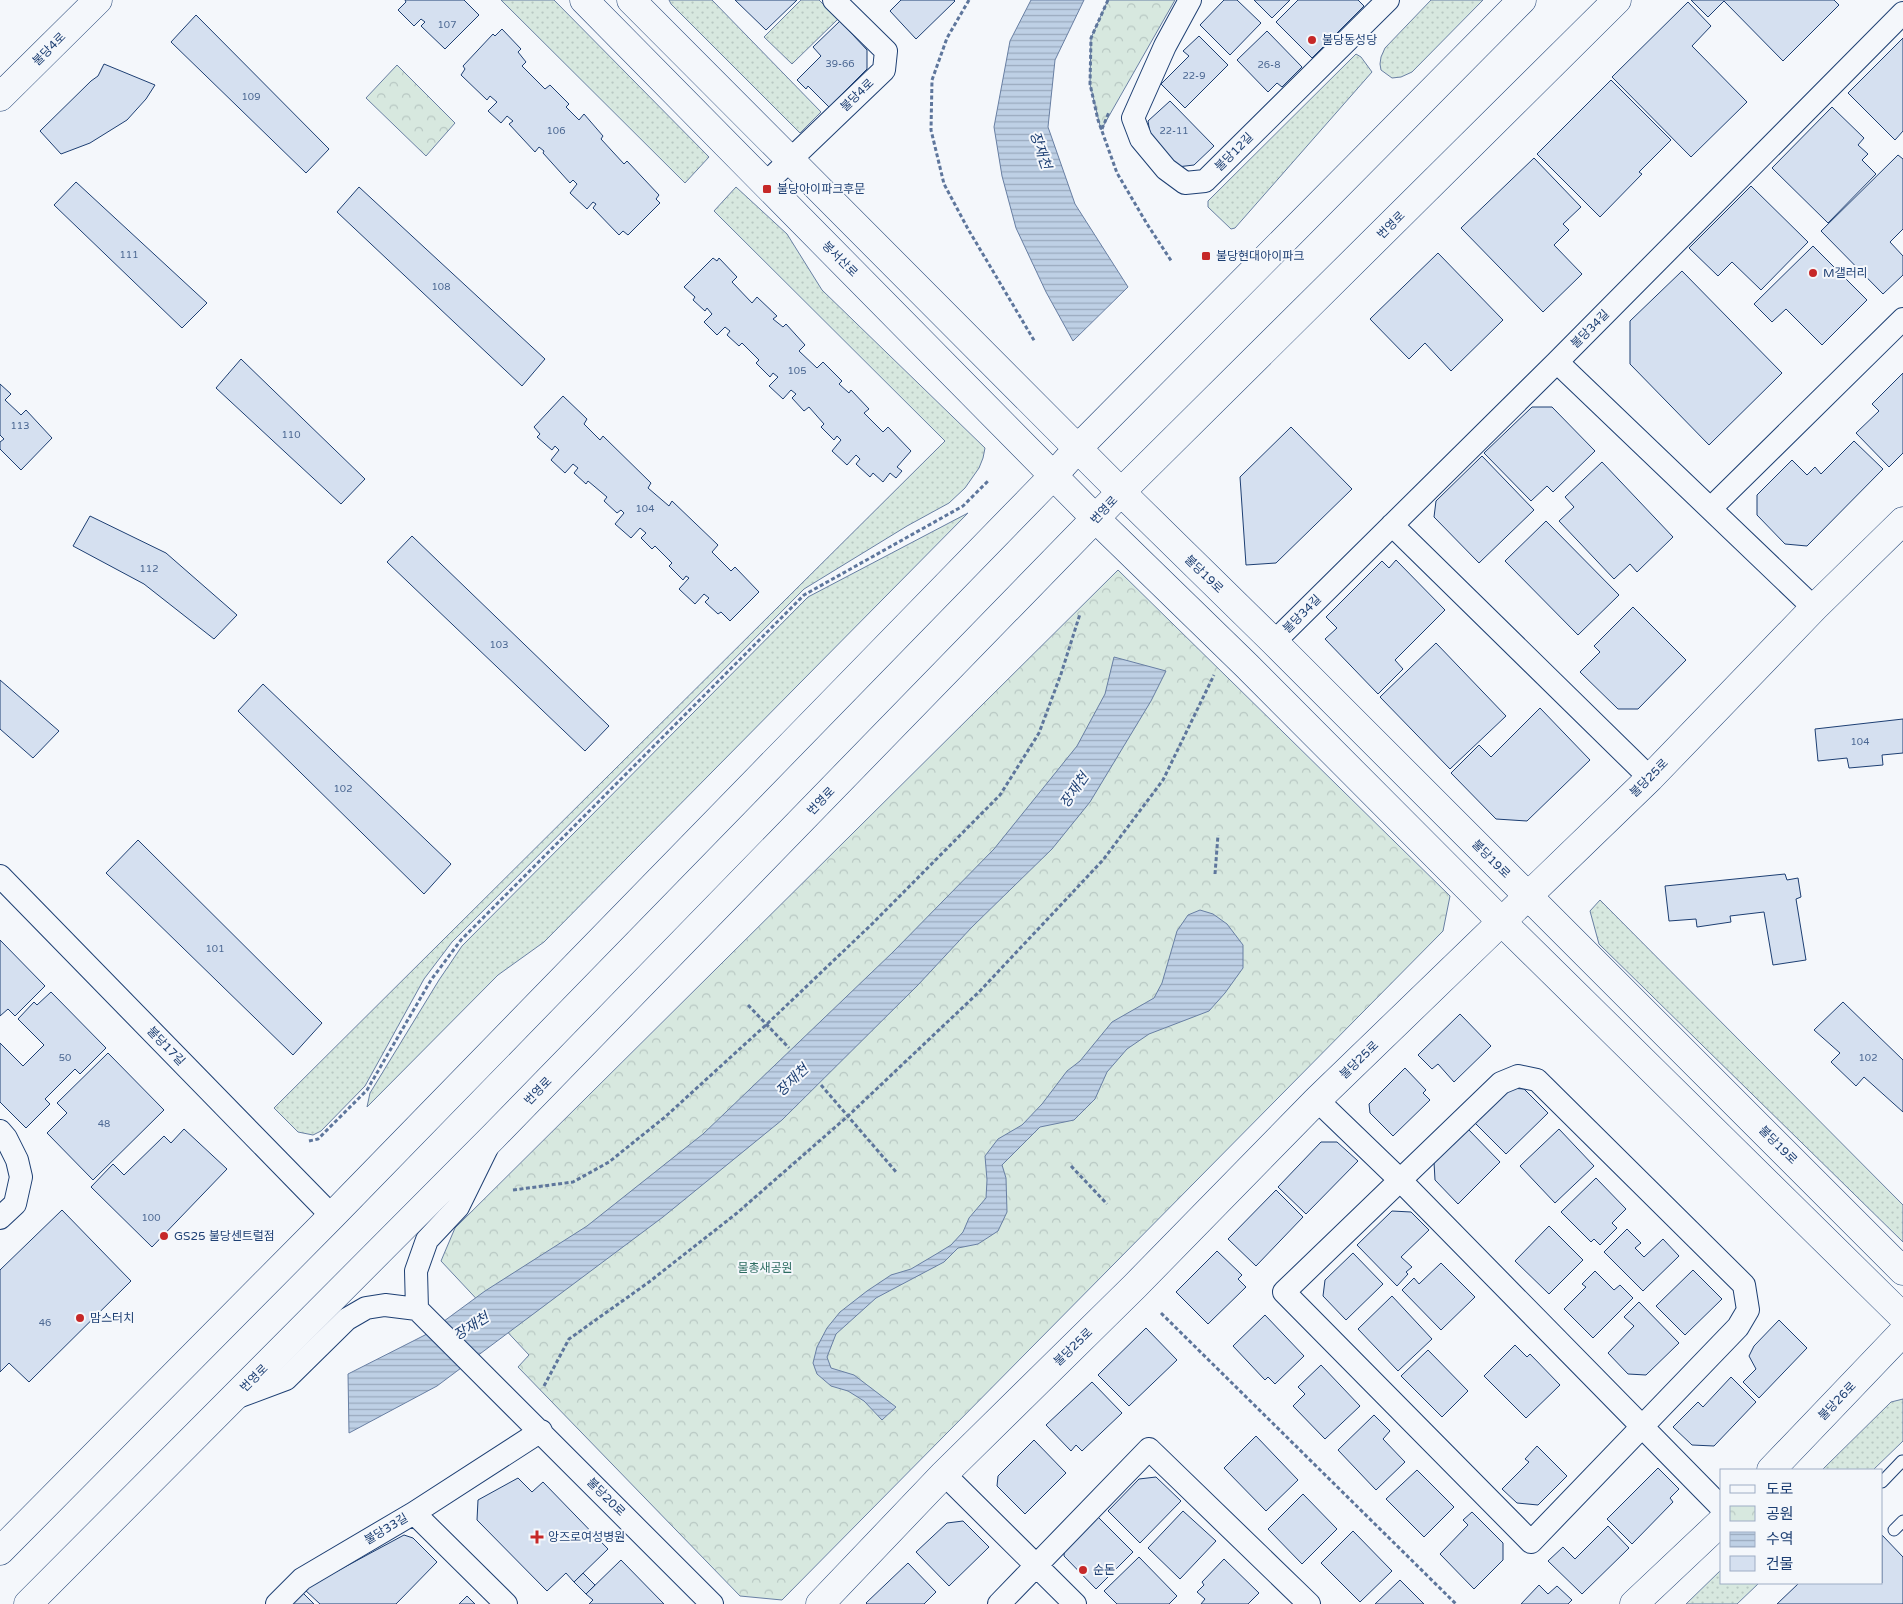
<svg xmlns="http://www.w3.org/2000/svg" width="1903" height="1604" font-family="'Varela Round','Noto Sans KR',sans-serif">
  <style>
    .grass { fill: url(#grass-dots); stroke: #687fa3 }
    .park { fill: url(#park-crowns); stroke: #687fa3 }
    .water { fill: url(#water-rules); stroke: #687fa3 }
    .building { fill: #d5e0f0; stroke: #1d3f73 }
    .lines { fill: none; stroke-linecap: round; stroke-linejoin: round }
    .lane-casing { stroke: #1d3f73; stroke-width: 13 }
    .street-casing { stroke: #1d3f73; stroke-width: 24 }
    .secondary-casing { stroke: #1d3f73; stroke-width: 29 }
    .path { stroke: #5e769c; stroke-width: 3; stroke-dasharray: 4 2.5; stroke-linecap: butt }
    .lane { stroke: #f4f7fb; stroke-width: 11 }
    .street { stroke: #f4f7fb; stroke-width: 22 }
    .secondary { stroke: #f4f7fb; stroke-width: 28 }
    .poi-dot { fill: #c62828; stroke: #f4f7fb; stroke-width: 2 }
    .labels { text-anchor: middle; stroke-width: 4; stroke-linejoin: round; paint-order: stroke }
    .number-label { font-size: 10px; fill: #4b6792 }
    .poi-label { font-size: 12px; fill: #1d3f73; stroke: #f4f7fb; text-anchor: start }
    .street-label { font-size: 12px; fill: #1d3f73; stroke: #f4f7fb }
    .park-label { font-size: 12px; fill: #2c6c60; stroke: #f4f7fb }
    .water-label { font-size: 14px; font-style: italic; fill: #1d3f73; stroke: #f4f7fb }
  </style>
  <defs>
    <pattern id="grass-dots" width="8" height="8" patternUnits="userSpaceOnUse" patternTransform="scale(1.25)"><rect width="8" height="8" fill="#d7e8df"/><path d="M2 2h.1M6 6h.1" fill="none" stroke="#b8c8c3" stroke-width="1.8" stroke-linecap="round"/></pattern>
    <pattern id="park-crowns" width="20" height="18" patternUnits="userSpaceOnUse" patternTransform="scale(1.25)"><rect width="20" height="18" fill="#d7e8df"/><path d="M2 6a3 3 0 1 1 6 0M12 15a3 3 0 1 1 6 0" fill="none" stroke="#b8c8c3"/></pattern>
    <pattern id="water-rules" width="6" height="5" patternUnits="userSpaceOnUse" patternTransform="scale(1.25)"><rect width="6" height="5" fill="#bed0e5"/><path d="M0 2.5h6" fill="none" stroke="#9aaabe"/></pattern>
  </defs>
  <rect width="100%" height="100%" fill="#f4f7fb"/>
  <path class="grass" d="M501,0H554L709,157L685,183Z
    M669,0H712L821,112L800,133L671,4Z
    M801,0H819L838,19L792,64L764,37Z
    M1431,0H1483L1412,72L1401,77L1392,78L1381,70L1380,64L1381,57L1385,48Z
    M1356,54L1361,57L1372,72L1235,228L1231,229L1208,207V201Z
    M736,187L787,234L822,290L985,448L983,458L979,468L965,488L949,503L907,526L804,589L452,942L424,979L365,1086L321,1131L313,1135L298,1132L274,1108L945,441L714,211Z
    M968,513L544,942L498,975L367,1107L370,1093L439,980L462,946L808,597Z
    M1600,900L1903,1205V1242L1599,944L1590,911Z
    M1903,1399V1441L1873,1470H1822L1891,1402Z
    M1722,1569V1583H1759L1737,1604H1686Z"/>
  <path class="park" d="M1108,0H1175L1101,130L1090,84L1091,38Z
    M397,65L455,123L426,156L366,98Z
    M1118,570L1450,896L1443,931L782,1600L740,1596L518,1367L529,1355L441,1261L455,1228Z"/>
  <path class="water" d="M1031,0H1084L1055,60L1048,127L1075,204L1128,287L1073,341L1046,292L1016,228L1002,176L994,127L1010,41Z
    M1114,657L1166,671L1151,701L1090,802L1052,849L972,927L918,985L782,1120L663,1217L437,1386L349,1433L348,1374L425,1335L485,1291L587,1226L703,1134L893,952L994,849L1077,746L1105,694Z
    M1200,910L1213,914L1227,924L1243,945V968L1225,993L1209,1011L1149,1034L1127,1049L1107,1072L1095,1099L1074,1120L1040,1127L1002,1165L1006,1178L1007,1212L998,1231L978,1244L958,1248L944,1262L876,1298L836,1334L827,1357L831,1368L854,1375L896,1407L882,1420L864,1401L848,1391L831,1386L817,1374L813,1363L817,1347L827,1328L840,1312L867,1291L891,1275L911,1269L938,1253L951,1245L963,1232L969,1218L986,1198L987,1180L985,1156L998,1139L1022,1125L1042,1104L1067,1071L1080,1061L1112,1022L1154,998L1162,983L1177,931L1188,915Z"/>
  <path class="building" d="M405,0H464L479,15L445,49L421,26L425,22L421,19L414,26L398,10L406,2Z
    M735,0H797L766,30Z
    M901,0H954L955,1L916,39L890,11Z
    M1224,0H1237L1261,23L1230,55L1200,25Z
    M1254,0H1290L1272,18Z
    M1298,0H1358L1364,6L1312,58L1276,22Z
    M1691,0H1834L1839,5L1783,61L1724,1L1708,17Z
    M1688,2L1711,26L1692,46L1747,102L1691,157L1612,77Z
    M196,15L329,149L306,173L171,42Z
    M840,21L867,50V69L829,107L808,86L806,89L797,80L821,56L813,47Z
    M502,29L521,49L518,52L526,62L522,66L545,89L550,85L569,104L566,107L579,120L584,114L603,136L601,139L624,164L627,161L659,195L656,199L660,203L628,235L623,231L619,235L593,208L596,204L593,202L587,209L570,193L577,184L573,180L570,183L543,153L544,151L539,147L535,152L509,124L513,121L507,116L501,123L488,111L497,102L490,96L487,100L461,75L465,69L463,66L493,34L495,36Z
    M1267,31L1302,67L1282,87L1277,83L1268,92L1237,60Z
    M1199,36L1228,65L1185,108L1161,84L1189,56L1183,51Z
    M1903,38V131L1895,140L1848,93Z
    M104,64L155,85L146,99L127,120L90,143L61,154L40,131L91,81L98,76Z
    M1611,80L1671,140L1639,172L1642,174L1600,217L1537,154Z
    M1170,101L1214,146L1194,165L1177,167L1151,139L1148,121Z
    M1832,107L1864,138L1858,145L1868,154L1862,160L1876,174L1828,223L1772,168Z
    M1898,155L1903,159V229L1890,242L1903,256V275L1883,294L1821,231Z
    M1534,158L1581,207L1563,224L1569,230L1554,245L1582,274L1543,312L1461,228Z
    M76,182L207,303L182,328L54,205Z
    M1751,186L1808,242L1761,290L1732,262L1718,276L1689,248Z
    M359,187L545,359L522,386L337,212Z
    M1813,246L1867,300L1822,345L1786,309L1772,322L1754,304Z
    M1438,253L1503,320L1451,371L1425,343L1409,359L1370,319Z
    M713,258L717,261L719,258L737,277L732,282L752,303L757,297L777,316L773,319L783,327L786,324L805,345L799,351L817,368L823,362L842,381L839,384L849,393L851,390L869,409L864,413L883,432L888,427L911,451L897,467L902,471L896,478L890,473L883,482L873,473L870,477L856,464L860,459L856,455L847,465L832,451L841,440L837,436L834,440L821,427L824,424L809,407L804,411L792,398L796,394L791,390L783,399L769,386L778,377L773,373L770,377L756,363L759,360L742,343L739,346L727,335L730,331L725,327L717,335L704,322L712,314L707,308L705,311L693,300L695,297L684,287Z
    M1682,271L1782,373L1709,445L1630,364V321Z
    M241,359L365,479L341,504L216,388Z
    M1903,373V453L1889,467L1856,433L1879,411L1872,404Z
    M0,384L11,394L5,400L21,415L26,410L52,438L21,470L0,449V442L4,439L0,435Z
    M563,396L587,419L584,424L600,440L603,436L651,483L648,488L669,506L672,501L718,545L712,552L731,571L735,567L759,592L730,621L721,612L718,614L705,602L709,598L704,594L695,604L679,589L689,578L686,576L683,580L669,566L672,563L655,546L652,549L641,538L646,533L640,528L631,538L615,524L624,513L621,510L617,513L604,501L607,497L588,481L586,484L574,473L578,468L573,464L565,473L551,460L559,450L555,446L552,450L537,437L540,434L534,427Z
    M1532,407H1552L1595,451L1553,492L1547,486L1531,501L1484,453Z
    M1291,427L1352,489L1276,563L1246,565L1240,477Z
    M1854,441L1883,469L1807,546L1785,544L1757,515V495L1792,460L1807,475L1815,467L1821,474Z
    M1482,456L1534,510L1479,563L1434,517L1436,501Z
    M1602,462L1673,537L1637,572L1630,564L1614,579L1559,521L1574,507L1565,497Z
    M90,516L166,553L237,615L214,639L144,584L73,546Z
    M1546,521L1619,595L1578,635L1505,561Z
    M412,536L609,726L585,751L387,562Z
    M1396,560L1445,610L1395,660L1403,669L1378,694L1325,639L1337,628L1326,617L1382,561L1389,568Z
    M1633,607L1686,660L1638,709H1618L1580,672L1600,652L1594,646Z
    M1436,643L1506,716L1450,769L1380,697Z
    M0,680L59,731L33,758L0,729Z
    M263,684L451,864L424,894L238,711Z
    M1540,708L1590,760L1527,821L1496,819L1451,773L1479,745L1491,757Z
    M1903,719V753L1882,755L1883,765L1849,768L1847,758L1818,761L1815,729Z
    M138,840L322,1023L293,1055L106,873Z
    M1785,874L1787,880L1798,878L1801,897L1796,899L1806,960L1773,965L1764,912L1730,916L1731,922L1697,927L1696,919L1669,921L1665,886Z
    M0,940L45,986L15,1016L8,1009L0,1016Z
    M51,992L106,1048L80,1074L75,1069L45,1099L50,1104L26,1128L0,1102V1043L23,1066L44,1045L18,1019L34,1002L37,1005Z
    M1843,1002L1903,1060V1112L1864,1077L1856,1086L1831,1062L1840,1053L1814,1030Z
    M1460,1014L1491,1046L1454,1082L1438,1064L1432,1069L1418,1055Z
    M108,1053L164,1110L93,1180L47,1133L67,1113L57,1103Z
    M1405,1068L1426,1090L1423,1093L1430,1100L1393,1136L1370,1113L1369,1104Z
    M1510,1088L1524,1089L1548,1113L1506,1154L1475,1123Z
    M184,1129L227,1169L152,1247L91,1187L113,1164L124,1175L164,1136L171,1143Z
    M1468,1129L1500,1162L1458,1204L1435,1180L1434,1162Z
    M1559,1129L1594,1166L1555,1203L1520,1166Z
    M1321,1142H1337L1358,1161L1306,1214L1278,1187Z
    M1596,1178L1626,1209L1612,1223L1617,1228L1600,1245L1594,1239L1591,1242L1561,1212Z
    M1276,1190L1303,1217L1256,1266L1228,1239Z
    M62,1210L131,1281L29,1382L9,1363L0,1372V1270Z
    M1392,1211L1411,1212L1429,1230L1401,1257L1412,1267L1406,1272L1408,1274L1397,1286L1357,1245Z
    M1549,1226L1583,1260L1549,1294L1515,1261Z
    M1627,1229L1641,1243L1635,1248L1644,1257L1663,1239L1679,1256L1643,1291L1604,1252Z
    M1217,1251L1242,1275L1238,1279L1246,1287L1208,1324L1176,1292Z
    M1353,1253L1383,1284L1346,1320L1323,1296L1325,1280Z
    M1441,1263L1475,1297L1441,1330L1402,1290L1414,1278L1419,1284Z
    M1693,1270L1722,1299L1685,1335L1656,1306Z
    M1595,1271L1614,1290L1620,1285L1633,1298L1593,1338L1564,1309L1586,1287L1582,1284Z
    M1392,1296L1432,1339L1398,1371L1358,1329Z
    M1639,1302L1679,1343L1646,1375L1628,1374L1608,1353L1634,1326L1624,1317Z
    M1265,1315L1304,1356L1275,1384L1268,1377L1265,1380L1233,1346Z
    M1779,1320L1807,1348L1759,1398L1743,1382L1756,1369L1749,1356L1754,1346Z
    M1146,1328L1177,1360L1129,1406L1098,1375Z
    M1515,1345L1527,1357L1530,1354L1560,1385L1526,1418L1484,1376Z
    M1428,1350L1468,1391L1442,1417L1401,1376Z
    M1321,1365L1360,1406L1325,1439L1293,1406L1305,1394L1298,1387Z
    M1731,1377L1756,1402L1714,1446L1692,1445L1673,1427L1698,1402L1703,1407Z
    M1092,1382L1122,1413L1082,1451L1076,1445L1071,1451L1046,1425Z
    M1374,1415L1390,1431L1383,1439L1405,1462L1376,1490L1338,1450Z
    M1256,1436L1298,1480L1266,1511L1224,1468Z
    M1034,1440L1066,1473L1025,1514L997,1486L998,1476Z
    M1537,1446L1567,1476L1538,1505L1517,1503L1502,1489L1529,1462L1525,1459Z
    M1658,1468L1679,1489L1670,1498L1673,1502L1632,1544L1607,1519Z
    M1417,1470L1454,1507L1424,1537L1386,1499Z
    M1156,1477L1181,1501L1140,1543L1108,1511L1139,1479Z
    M518,1478L532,1492L543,1482L608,1549L574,1582L566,1573L547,1591L477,1520L478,1500Z
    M1303,1494L1337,1529L1302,1564L1268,1529Z
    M1092,1511L1133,1552L1096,1589L1064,1556L1065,1539Z
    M1183,1511L1216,1541L1180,1579L1148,1548Z
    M1472,1512L1503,1543V1560L1474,1589L1440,1554L1468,1525L1463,1520Z
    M963,1521L989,1547L949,1586L916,1552L947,1523Z
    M1608,1526L1629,1548L1582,1594L1548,1561L1563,1547L1575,1559Z
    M1353,1531L1392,1571L1360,1602L1321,1563Z
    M404,1535L413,1538L437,1562L396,1604H320L304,1589Z
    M1882,1535L1903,1557V1604H1777L1799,1583H1882Z
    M1139,1557L1177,1596L1169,1604H1117L1104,1591Z
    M1224,1559L1259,1593L1248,1604H1201L1205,1599L1197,1592L1204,1585L1202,1582Z
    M621,1560L664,1604H589L593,1600L586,1594Z
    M908,1563L936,1592L924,1604H867L866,1603Z
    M583,1573L595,1585L586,1594L574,1582Z
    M1400,1580L1424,1604H1375Z
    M1539,1585L1548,1594L1557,1586L1572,1600L1568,1604H1521Z
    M302,1592L314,1604H291Z
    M467,1596L475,1604H459Z"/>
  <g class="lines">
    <defs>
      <path id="lane" d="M1882,1482L1902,1461L1903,1463
        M1894,1530L1903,1521"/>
      <path id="street" d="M1190,0L1165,46L1133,118L1141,139L1166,169L1185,183L1205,181L1388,0
        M765,184L884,70L886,51L834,0
        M1557,362L1814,608
        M1711,508L1903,319
        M1392,525L1650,778
        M1274,642L1557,362L1903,13
        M0,876L332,1216
        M1518,1076L1537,1080L1744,1285L1748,1310L1738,1327L1531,1542L1284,1292L1501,1083Z
        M1317,1100L1399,1179L1722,1508
        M0,1131L6,1138L17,1160L21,1177L15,1204L0,1218
        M417,1309L416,1271L427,1240L458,1207L487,1148
        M235,1398L286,1379L347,1319L366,1308L385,1305L417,1309L712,1604
        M944,1474L1075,1604
        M414,1513L541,1431
        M277,1604L302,1579L414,1513L506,1604
        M999,1604L1149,1449L1309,1604"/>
      <path id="secondary" d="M584,0L1096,519L1247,666L1501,921L1903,1317
        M631,0L1121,492L1274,642L1903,1271
        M0,97L98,0
        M1771,1470L1903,1332
        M0,1551L332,1216L1054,475L1078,448L1522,0
        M28,1604L493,1137L1121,492L1617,0
        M820,1604L944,1474L1135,1286L1317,1100L1650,778L1814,608L1903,521
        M1634,1604L1722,1521"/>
    </defs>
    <use href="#lane" class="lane-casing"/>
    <use href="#street" class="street-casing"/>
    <use href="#secondary" class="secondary-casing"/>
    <path class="path" d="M969,0L947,38L932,80L931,130L944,184L968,229L1035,342
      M1108,0L1091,38L1090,84L1098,120L1117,173L1147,224L1172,262
      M1102,129L1109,112
      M1215,874L1218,835
      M748,1005L789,1048
      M821,1085L897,1173
      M309,1141L318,1139L367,1090L431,980L461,940L804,595L963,506L988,481
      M1071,1166L1107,1204
      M513,1190L573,1182L609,1162L665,1117L767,1024L873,923L1000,795L1039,733L1061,674L1080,614
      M1161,1313L1456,1604
      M544,1386L569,1339L649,1282L737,1213L848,1116L979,992L1103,860L1163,780L1214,675"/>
    <use href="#lane" class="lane"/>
    <use href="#street" class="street"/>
    <use href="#secondary" class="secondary"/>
  </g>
  <g class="poi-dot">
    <circle cx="1312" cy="40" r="5"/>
    <rect x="762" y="184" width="10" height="10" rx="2.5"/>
    <rect x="1201" y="251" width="10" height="10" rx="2.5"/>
    <circle cx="1813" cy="273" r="5"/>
    <circle cx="164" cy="1236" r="5"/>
    <circle cx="80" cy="1318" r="5"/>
    <path d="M534.5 1529.5h5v5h5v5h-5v5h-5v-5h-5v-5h5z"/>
    <circle cx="1083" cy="1570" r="5"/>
  </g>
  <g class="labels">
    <g class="number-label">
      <text x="447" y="28">107</text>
      <text x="840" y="67">39-66</text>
      <text x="1269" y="68">26-8</text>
      <text x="1194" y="79">22-9</text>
      <text x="251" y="100">109</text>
      <text x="556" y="134">106</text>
      <text x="1174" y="134">22-11</text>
      <text x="129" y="258">111</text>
      <text x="441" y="290">108</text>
      <text x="797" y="374">105</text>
      <text x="20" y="429">113</text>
      <text x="291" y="438">110</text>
      <text x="645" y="512">104</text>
      <text x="149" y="572">112</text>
      <text x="499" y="648">103</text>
      <text x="1860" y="745">104</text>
      <text x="343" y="792">102</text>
      <text x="215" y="952">101</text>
      <text x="65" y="1061">50</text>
      <text x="1868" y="1061">102</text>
      <text x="104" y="1127">48</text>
      <text x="151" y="1221">100</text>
      <text x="45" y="1326">46</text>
    </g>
    <g class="poi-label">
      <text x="1322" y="44">불당동성당</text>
      <text x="777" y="193">불당아이파크후문</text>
      <text x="1216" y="260">불당현대아이파크</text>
      <text x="1823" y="277">M갤러리</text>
      <text x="174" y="1240">GS25 불당센트럴점</text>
      <text x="90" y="1322">맘스터치</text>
      <text x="548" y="1541">앙즈로여성병원</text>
      <text x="1093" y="1574">순돈</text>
    </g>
    <g class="street-label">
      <text transform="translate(49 49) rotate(-45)" y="4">불당4로</text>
      <text transform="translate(857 95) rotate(-44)" y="4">불당4로</text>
      <text transform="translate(1234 152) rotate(-45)" y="4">불당12길</text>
      <text transform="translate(1391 225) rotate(-45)" y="4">번영로</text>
      <text transform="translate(840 259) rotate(45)" y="4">봉서산로</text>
      <text transform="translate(1590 329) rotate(-45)" y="4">불당34길</text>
      <text transform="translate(1104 510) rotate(-47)" y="4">번영로</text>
      <text transform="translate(1204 574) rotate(44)" y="4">불당19로</text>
      <text transform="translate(1302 614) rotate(-45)" y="4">불당34길</text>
      <text transform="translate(1649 778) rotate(-45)" y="4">불당25로</text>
      <text transform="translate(821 801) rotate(-46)" y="4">번영로</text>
      <text transform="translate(1491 859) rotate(45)" y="4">불당19로</text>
      <text transform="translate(166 1046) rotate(46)" y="4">불당17길</text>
      <text transform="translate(1359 1060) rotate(-44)" y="4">불당25로</text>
      <text transform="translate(538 1091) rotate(-46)" y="4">번영로</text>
      <text transform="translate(1778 1145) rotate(45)" y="4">불당19로</text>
      <text transform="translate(1073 1347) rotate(-44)" y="4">불당25로</text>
      <text transform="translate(254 1378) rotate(-45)" y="4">번영로</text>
      <text transform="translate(1837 1401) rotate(-46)" y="4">불당26로</text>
      <text transform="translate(606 1497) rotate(45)" y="4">불당20로</text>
      <text transform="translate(386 1529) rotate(-31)" y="4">불당33길</text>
    </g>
    <g class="park-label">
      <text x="765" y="1272">물총새공원</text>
    </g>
    <g class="water-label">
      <text transform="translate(1041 150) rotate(71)" y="5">장재천</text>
      <text transform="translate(1074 790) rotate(-55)" y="5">장재천</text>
      <text transform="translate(792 1080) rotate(-44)" y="5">장재천</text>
      <text transform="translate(471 1326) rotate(-32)" y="5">장재천</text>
    </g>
  </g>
  <rect x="1720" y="1469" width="162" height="115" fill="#f4f7fb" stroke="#9eadc5"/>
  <rect x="1730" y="1485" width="25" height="8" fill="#f4f7fb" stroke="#9eadc5"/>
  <text x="1766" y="1494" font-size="15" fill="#1d3f73">도로</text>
  <rect x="1730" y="1506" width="25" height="15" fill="url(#park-crowns)" stroke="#9eadc5"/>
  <text x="1766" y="1519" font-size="15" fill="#1d3f73">공원</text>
  <rect x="1730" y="1532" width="25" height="15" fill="url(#water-rules)" stroke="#9eadc5"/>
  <text x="1766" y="1544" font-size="15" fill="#1d3f73">수역</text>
  <rect x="1730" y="1556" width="25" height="15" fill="#d5e0f0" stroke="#9eadc5"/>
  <text x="1766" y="1569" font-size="15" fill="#1d3f73">건물</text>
</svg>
